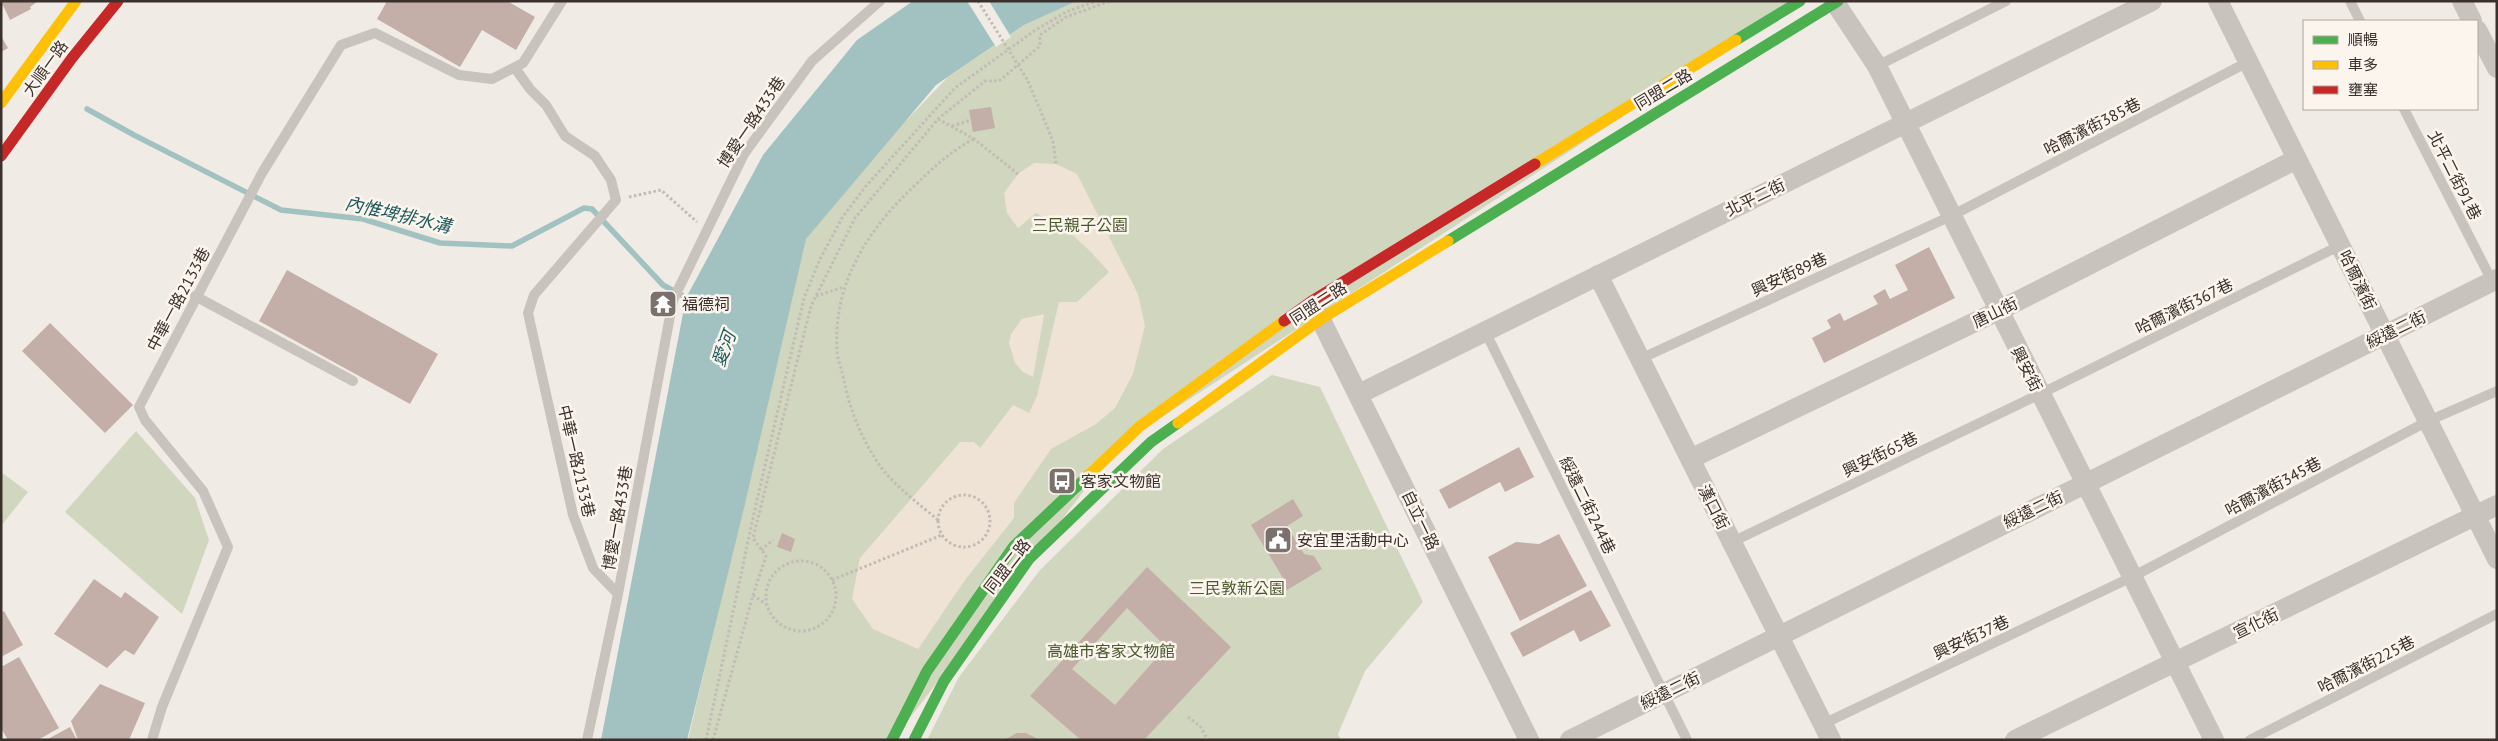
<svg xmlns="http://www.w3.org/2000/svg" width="2498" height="741" font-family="'PT Sans','Noto Sans TC',sans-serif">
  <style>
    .green { fill: #d1d6bf }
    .plaza { fill: #eee3d5 }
    .water { fill: #a1c2c1 }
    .pier { fill: #f0ebe5 }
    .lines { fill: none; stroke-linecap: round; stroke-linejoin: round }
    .stream { stroke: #a1c2c1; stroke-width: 5.5 }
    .building { fill: #c3afa7; fill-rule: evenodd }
    .path { stroke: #c2bbb6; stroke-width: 3; stroke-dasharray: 2.5 2.5; stroke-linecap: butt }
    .lane { stroke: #c9c3be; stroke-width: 10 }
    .street { stroke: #c9c3be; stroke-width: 20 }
    .fast { stroke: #4caf50; stroke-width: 11 }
    .slow { stroke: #ffc107; stroke-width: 11 }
    .jam { stroke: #c62828; stroke-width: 11 }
    .path-bridge { stroke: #c2bbb6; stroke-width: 3; stroke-dasharray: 2.5 2.5; stroke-linecap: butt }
    .labels { text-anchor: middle; stroke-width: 5; stroke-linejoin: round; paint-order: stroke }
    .street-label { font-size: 16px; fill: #3b302b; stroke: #fbf5ee }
    .park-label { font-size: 16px; fill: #4a5a2e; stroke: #fbf5ee }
    .poi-label { font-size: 16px; fill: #3b302b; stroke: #fbf5ee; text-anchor: start }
    .water-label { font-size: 18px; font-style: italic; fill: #1f5a5e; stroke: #fbf5ee }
  </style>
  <rect width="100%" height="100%" fill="#f0ebe5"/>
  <path class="green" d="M1077,1H1800L1119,445L893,740H688L805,239L899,128L948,77L1024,25Z
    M1272,375L1320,387L1423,602L1365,671L1338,734L1341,740H927L959,677L1040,570L1163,449Z
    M136,431L195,498L209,540L182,614L65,512Z
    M1,472L28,492L1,526Z"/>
  <path class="plaza" d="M1034,163L1056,164L1077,174L1138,294L1145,326L1133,374L1115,408L1096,424L1051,449L1014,503V518L965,580L918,649L873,629L852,599L860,558L960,442H974L980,448L1013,405L1029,413L1037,396L1059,302H1077L1109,272L1090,251L1067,230L1036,213L1018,228L1007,213L1004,193L1018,174Z
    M1044,314V315L1033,377L1023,372L1015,363L1009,343L1011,334L1022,319Z"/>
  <path class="water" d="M913,1H1077L1024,25L936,85L806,239L744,508L687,740H601L686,298L763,155L857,40Z"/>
  <path class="pier" d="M967,1H989L1011,37L996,47Z"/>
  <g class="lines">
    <path class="stream" d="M87,109L134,135L281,210L363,219L440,243L512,246L584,208L592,209L663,285L692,301"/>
  </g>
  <path class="building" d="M1,1H38L30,7L31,9L10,20Z
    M387,1H507L535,17L516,50L482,30L460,67L377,19Z
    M1,36L8,48L1,52Z
    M991,107L995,128L973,132L969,110Z
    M1929,247L1955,298L1824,363L1812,338L1831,328L1827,320L1840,313L1844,321L1878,304L1873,296L1885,289L1890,299L1908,290L1895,265Z
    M287,270L438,354L410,404L259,321Z
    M50,323L133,405L105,433L22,351Z
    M1519,447L1534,477L1505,492L1500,482L1449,509L1439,490Z
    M1293,499L1303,516L1287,526L1304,554L1314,556L1322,569L1282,593L1278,588L1286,583L1251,525Z
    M782,533L795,539L791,552L777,547Z
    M1559,534L1587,586L1520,621L1488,557L1516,542L1539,544Z
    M1147,567L1231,647L1144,740H1081L1030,696ZM1127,608L1166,647L1115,705L1072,669Z
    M94,579L121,598L125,592L159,617L134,655L125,650L107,668L54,634Z
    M1591,590L1611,626L1580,642L1574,630L1523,657L1510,633Z
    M4,611L23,645L1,657V613Z
    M19,657L59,728L38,740H8L1,728V667Z
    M100,684L145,703L129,740H78L71,721Z
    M70,727L77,740H46Z
    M1017,733H1026L1040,740H1004Z"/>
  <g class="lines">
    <path class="path" d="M1028,81L1053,141L1056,164
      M938,119L974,139L1018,174
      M952,126L971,120
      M629,197L661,190L697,222
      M816,296L844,287
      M938 521a26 26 0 1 1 52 0a26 26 0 1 1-52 0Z
      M938,520C918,503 893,485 878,463C860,436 849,407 843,376C841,367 837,358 837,350C833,288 864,235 907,193C928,173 948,152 974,139
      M761,550L773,540
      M766 596a35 35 0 1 1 70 0a35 35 0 1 1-70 0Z
      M832,580L942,535
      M753,595L767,605
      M1188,717L1200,726L1208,740
      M706,740L754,513L804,298L820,259L842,218L865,187L955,88L1034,31L1066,12L1096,1
      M713,740L753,595L766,556L753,538L811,306L855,218L938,119L985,81H999L1040,46V35L1066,17L1110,1"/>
    <path class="lane" d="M2350,1L2360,21
      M1877,66L2006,1
      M515,68L530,89L546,105L565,136L595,156L611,180L616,200L534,295L528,313L573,515L593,568L618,594
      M2404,109L2492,281
      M195,296L353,381
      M1485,331L1687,740
      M1640,359L1951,216L2248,62
      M1732,542L2040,394L2341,245
      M1823,724L2132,577L2428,421L2497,391
      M152,740L162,707L228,547L203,491L145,420L139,407L262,173L341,45L375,33L459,75L492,79L523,63L562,1
      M587,740L618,594L673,300L744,154L812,61L880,1
      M2250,740L2497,614"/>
    <path class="street" d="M1834,1L1877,66L2214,740
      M2218,1L2497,559
      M2462,1L2472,21
      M2477,30L2497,68
      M1598,275L1831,740
      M1315,308L1529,740
      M1359,394L2152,1
      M1690,459L1998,311L2297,159
      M1570,740L2497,279
      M2015,740L2497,505"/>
    <path class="fast" d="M1736,40L1800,1
      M1448,241L1838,1
      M892,740L927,671L1014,546L1089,475
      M914,740L944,681L1029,559L1151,442L1178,423"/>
    <path class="slow" d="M1,103L76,1
      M1535,164L1736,40
      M1178,423L1321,319L1448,241
      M1089,475L1139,427L1284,321"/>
    <path class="jam" d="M1,156L72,58L118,1
      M1284,321L1312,301L1535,164"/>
    <path class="path-bridge" d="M978,1L1028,81"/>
  </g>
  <defs>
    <symbol id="temple-square" viewBox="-11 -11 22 22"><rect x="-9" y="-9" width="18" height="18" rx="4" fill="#7a716c" stroke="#fbf5ee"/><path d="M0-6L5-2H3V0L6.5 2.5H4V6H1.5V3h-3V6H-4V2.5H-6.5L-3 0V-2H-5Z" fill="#fff"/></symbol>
    <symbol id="bus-square" viewBox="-11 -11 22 22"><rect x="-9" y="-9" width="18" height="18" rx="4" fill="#7a716c" stroke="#fbf5ee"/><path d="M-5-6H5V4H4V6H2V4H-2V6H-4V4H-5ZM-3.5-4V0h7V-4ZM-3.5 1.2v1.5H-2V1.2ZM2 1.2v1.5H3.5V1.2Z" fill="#fff"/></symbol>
    <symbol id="civic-square" viewBox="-11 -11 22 22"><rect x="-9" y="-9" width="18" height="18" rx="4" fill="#7a716c" stroke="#fbf5ee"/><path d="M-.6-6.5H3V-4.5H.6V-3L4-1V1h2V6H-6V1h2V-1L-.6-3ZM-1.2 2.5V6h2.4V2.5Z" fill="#fff"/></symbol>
  </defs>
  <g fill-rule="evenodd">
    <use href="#temple-square" x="647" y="288" width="32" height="32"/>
    <use href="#bus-square" x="1046" y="465" width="32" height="32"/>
    <use href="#civic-square" x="1262" y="524" width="32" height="32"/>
  </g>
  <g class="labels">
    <g class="street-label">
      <text transform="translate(45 68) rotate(-54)" y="6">大順一路</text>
      <text transform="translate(1663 89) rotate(-31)" y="6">同盟二路</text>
      <text transform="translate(751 122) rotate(-56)" y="6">博愛一路433巷</text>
      <text transform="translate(2092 126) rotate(-27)" y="6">哈爾濱街385巷</text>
      <text transform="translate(2455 175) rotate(63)" y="6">北平二街91巷</text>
      <text transform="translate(1755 197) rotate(-26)" y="6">北平二街</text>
      <text transform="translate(1789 274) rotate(-25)" y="6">興安街89巷</text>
      <text transform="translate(2358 280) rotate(64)" y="6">哈爾濱街</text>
      <text transform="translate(178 299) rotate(-62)" y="6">中華一路2133巷</text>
      <text transform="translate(1318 303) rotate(-33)" y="6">同盟二路</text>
      <text transform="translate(2184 306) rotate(-26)" y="6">哈爾濱街367巷</text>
      <text transform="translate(1995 312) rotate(-26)" y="6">唐山街</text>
      <text transform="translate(2396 329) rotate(-26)" y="6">綏遠二街</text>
      <text transform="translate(2027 369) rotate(63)" y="6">興安街</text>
      <text transform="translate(1880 454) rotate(-26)" y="6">興安街65巷</text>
      <text transform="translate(577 461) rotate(77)" y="6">中華一路2133巷</text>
      <text transform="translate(2273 486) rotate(-28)" y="6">哈爾濱街345巷</text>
      <text transform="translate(1588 505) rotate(64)" y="6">綏遠二街244巷</text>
      <text transform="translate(1714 507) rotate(63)" y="6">漢口街</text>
      <text transform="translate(2033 509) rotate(-26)" y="6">綏遠二街</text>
      <text transform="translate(617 518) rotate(-80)" y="6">博愛一路433巷</text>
      <text transform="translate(1421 520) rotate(64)" y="6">自立一路</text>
      <text transform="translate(1007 566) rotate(-52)" y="6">同盟二路</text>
      <text transform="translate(2256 623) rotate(-26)" y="6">宣化街</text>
      <text transform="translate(1971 637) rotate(-25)" y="6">興安街37巷</text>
      <text transform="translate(2366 664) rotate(-27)" y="6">哈爾濱街225巷</text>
      <text transform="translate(1670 690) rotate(-26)" y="6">綏遠二街</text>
    </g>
    <g class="park-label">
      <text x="1080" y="231">三民親子公園</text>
      <text x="1237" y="594">三民敦新公園</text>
      <text x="1111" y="657">高雄市客家文物館</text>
    </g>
    <g class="poi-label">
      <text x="682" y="310">福德祠</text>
      <text x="1081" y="487">客家文物館</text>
      <text x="1297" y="546">安宜里活動中心</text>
    </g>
    <g class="water-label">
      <text transform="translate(398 215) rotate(13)" y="6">內惟埤排水溝</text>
      <text transform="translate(724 349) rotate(-69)" y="6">愛河</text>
    </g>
  </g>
  <rect width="2498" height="741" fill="none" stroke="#3b302b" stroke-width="5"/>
  <rect x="2303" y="20" width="175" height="90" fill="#fbf5ee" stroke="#aea6a0"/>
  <rect x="2313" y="36" width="25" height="8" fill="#4caf50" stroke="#aea6a0"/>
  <text x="2348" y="45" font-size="15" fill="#3b302b">順暢</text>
  <rect x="2313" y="61" width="25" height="8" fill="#ffc107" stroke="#aea6a0"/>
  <text x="2348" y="70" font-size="15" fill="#3b302b">車多</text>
  <rect x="2313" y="86" width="25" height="8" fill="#c62828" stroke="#aea6a0"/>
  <text x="2348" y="95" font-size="15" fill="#3b302b">壅塞</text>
</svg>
